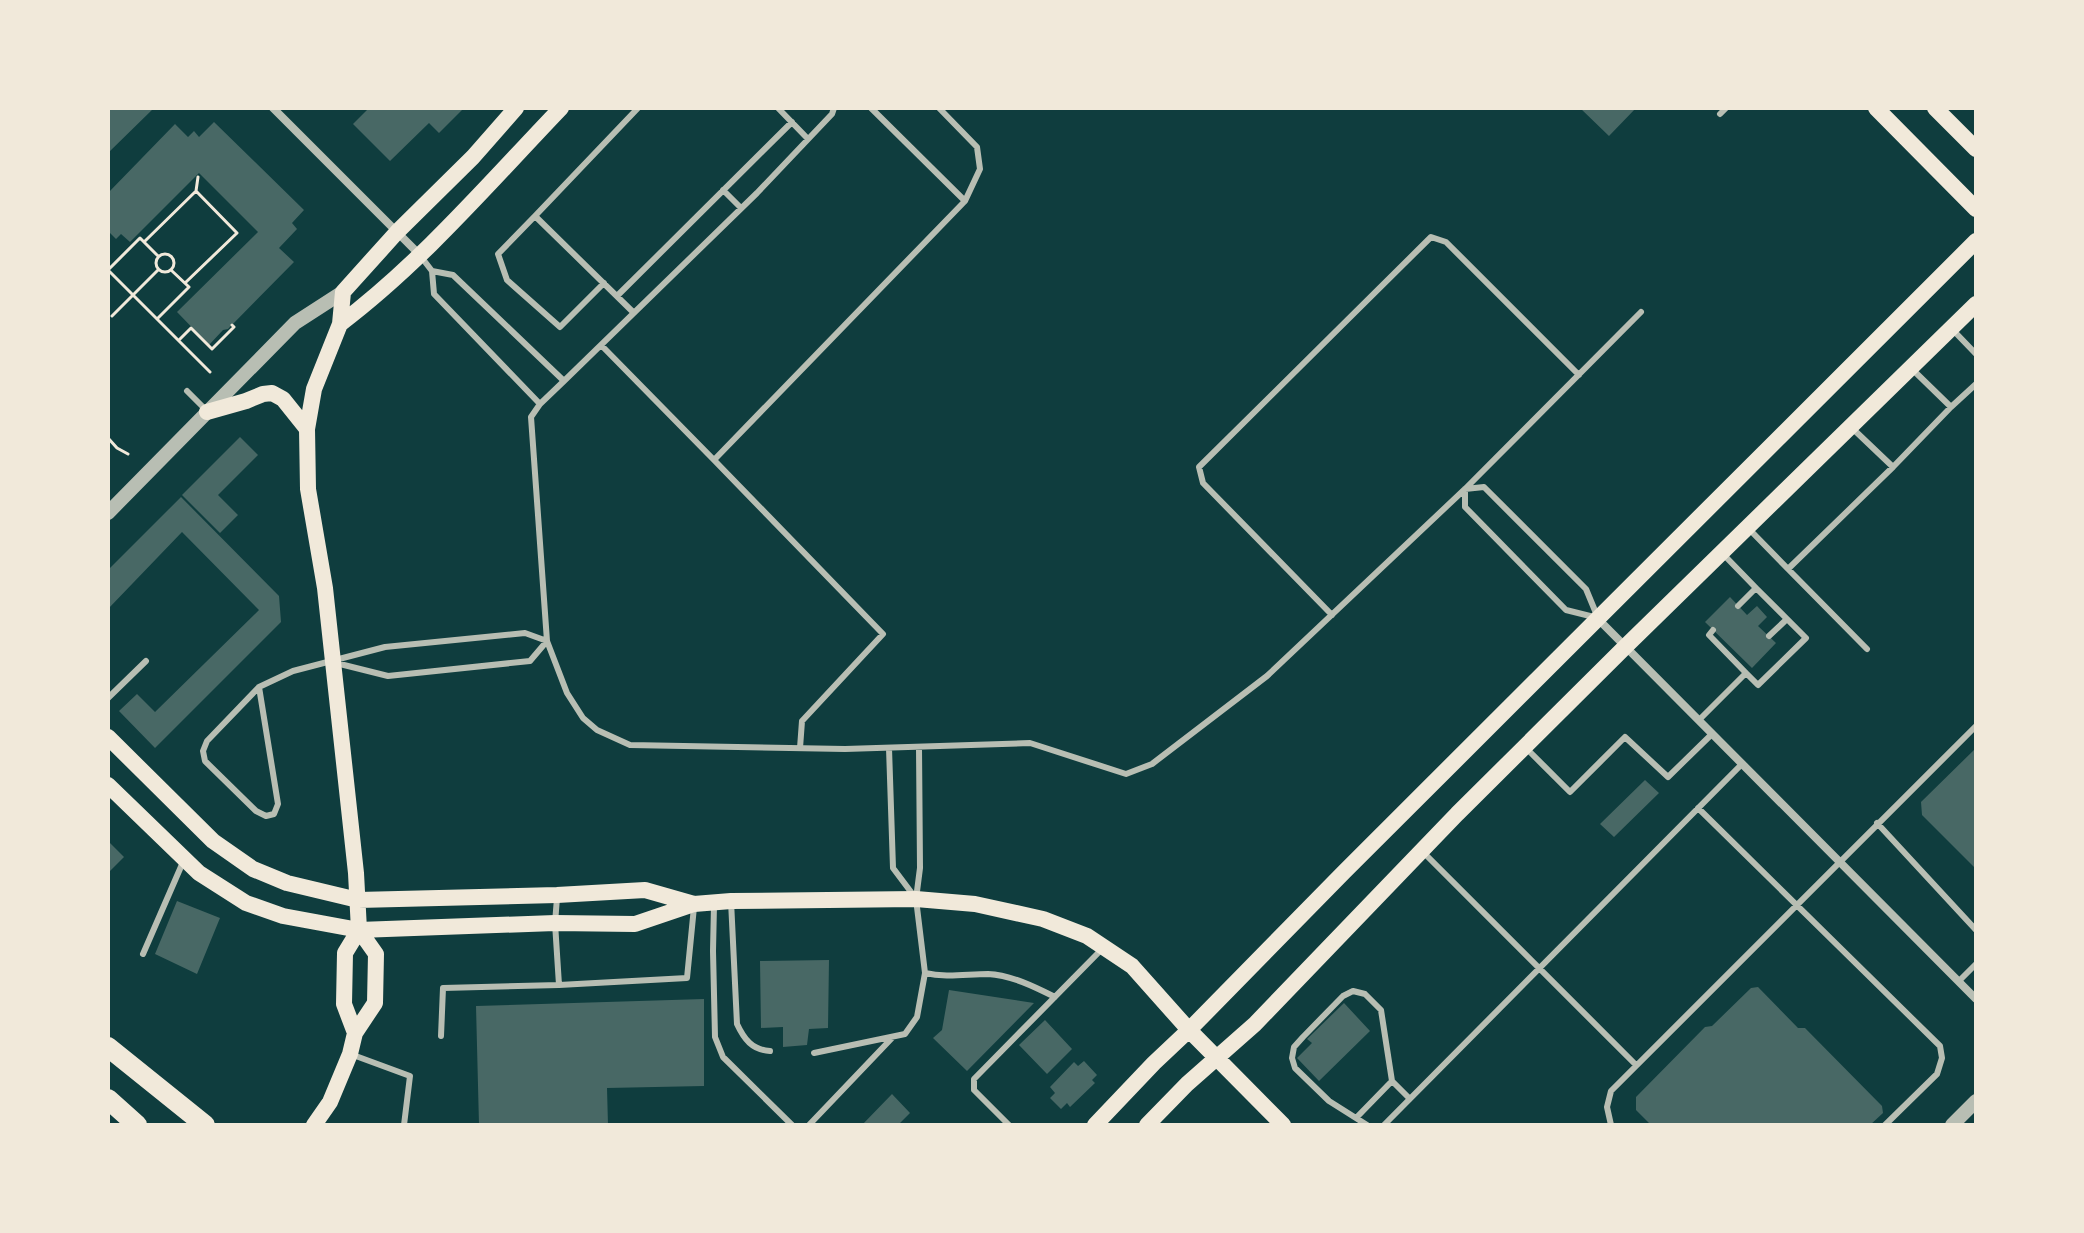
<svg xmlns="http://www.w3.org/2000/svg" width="2084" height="1233" font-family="Signika,sans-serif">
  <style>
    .building { fill: #486865 }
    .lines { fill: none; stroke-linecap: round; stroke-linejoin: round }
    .path { stroke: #f1e9da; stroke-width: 3 }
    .service { stroke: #b8beb3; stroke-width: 6 }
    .minor { stroke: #b8beb3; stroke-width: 8 }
    .tertiary { stroke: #b8beb3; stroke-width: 14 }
    .secondary { stroke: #f1e9da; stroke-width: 16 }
    .motorway { stroke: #f1e9da; stroke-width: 20 }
  </style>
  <rect width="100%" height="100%" fill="#0f3d3e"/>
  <path class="building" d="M108,108H154L108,153Z
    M369,108H464L439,133L429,123L390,161L353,124Z
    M1580,108H1636L1609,136Z
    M214,122L304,210L292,223L297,229L279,248L294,262L228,329L223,330L209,345L177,312L258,232L199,173L130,242L121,234L116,239L108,231V193L175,124L188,137L194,131L199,137Z
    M240,437L258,455L218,495L238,515L220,533L182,495Z
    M181,497L279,596L281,622L155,748L119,711L137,694L155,712L259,610L182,532L108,609V570Z
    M1730,597L1747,615L1757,606L1767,617L1758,626L1776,643L1752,668L1705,622Z
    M1976,748V869L1922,815L1921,802Z
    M1645,780L1659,793L1614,837L1600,824Z
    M108,841L124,857L108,873Z
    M177,901L220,918L197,974L155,954Z
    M829,960L828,1028L809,1029L807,1045L783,1047V1027L761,1028L760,961Z
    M1758,987L1798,1028H1805L1882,1106L1883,1113L1870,1125H1651L1636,1110V1097L1705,1027L1712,1026L1751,988Z
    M949,990L1034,1003L967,1071L933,1038L942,1030Z
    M704,999V1086L607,1088L608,1125H479L476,1006Z
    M1344,1003L1370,1031L1319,1081L1297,1058L1312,1043L1307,1039Z
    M1045,1020L1072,1049L1047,1074L1019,1045Z
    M1084,1061L1097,1075L1092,1080L1095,1083L1070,1107L1067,1103L1061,1109L1050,1098L1055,1093L1050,1087L1074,1062L1078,1066Z
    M892,1094L910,1113L898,1125H862Z"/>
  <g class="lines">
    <path class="path" d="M196,191L198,177
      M144,242L158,256
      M156 263a9 9 0 1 1 18 0a9 9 0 1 1-18 0Z
      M171,270L189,287L157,319L108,270L140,238L144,242L196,191L237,233L185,283
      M112,316L158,270
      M157,319L210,372
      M179,340L191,328L212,349L234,327L232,325
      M108,438L117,448L128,454"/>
    <path class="service" d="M778,108L808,139
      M834,108L832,114L757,193L564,381L540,404L531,417L547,641L567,693L583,718L597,730L630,745L845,749L1030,743L1126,774L1152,764L1267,676L1465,489L1641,312
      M939,108L977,147L980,169L965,201
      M1720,114L1726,108
      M723,190L741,208
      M535,216L638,108
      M422,258L432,271L434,294L540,404
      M432,271L453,275L564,381
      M604,283L560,327L507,280L498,254L535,216L634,313
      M617,296L792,122
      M1951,328L1976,354
      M601,345L714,460L965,201L871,108
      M187,391L207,411
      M1951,407L1976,384
      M714,460L883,634L802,721L800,748
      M1893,467L1951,407L1913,370
      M1484,487L1586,589L1598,618L1566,610L1465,507V489Z
      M1749,529L1788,569L1893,467L1851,427
      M1723,554L1756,588L1738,606
      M1788,569L1867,649
      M1332,615L1203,483L1199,467L1431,237L1446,242L1579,375
      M1769,636L1787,619
      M336,663L388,676L530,661L547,641
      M1746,673L1758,685L1806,638L1756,588
      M259,687L278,804L274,814L266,816L256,811L205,761L203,751L207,741L259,687L293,671L385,647L525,633L547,641
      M108,698L146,661
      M1699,720L1746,673L1709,635L1713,630
      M889,748L893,868L914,896
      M1527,749L1570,792L1625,737L1668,777L1712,734
      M1698,808L1940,1046L1942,1058L1937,1074L1885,1125
      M1877,823L1976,930
      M1424,853L1636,1065
      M731,901L737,1024C744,1039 752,1050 770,1051
      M714,905L713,951L715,1037L723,1057L792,1125
      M143,954L183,862
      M925,973C946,978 967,974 988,974C1011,975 1035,987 1055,997
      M1959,981L1976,964
      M559,985L687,978L694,907
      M441,1036L443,988L559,985L555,923L557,898
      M814,1053L905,1034L917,1017L925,973L916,899L920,868L919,747
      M353,1055L410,1076L404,1125
      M1357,1117L1392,1081
      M809,1125L892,1038
      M1009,1125L974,1090V1079L1103,948
      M1367,1125L1329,1101L1295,1068L1292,1058L1294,1047L1303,1037L1343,996L1353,991L1365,994L1381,1010L1392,1081L1410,1099
      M1384,1125L1742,764
      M1611,1125L1607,1107L1611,1091L1976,726"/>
    <path class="minor" d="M273,108L420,255
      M1598,619L1976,999"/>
    <path class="tertiary" d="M108,513L295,323L343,292
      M1952,1125L1976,1101"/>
    <path class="secondary" d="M1876,108L1976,209
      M1935,108L1976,149
      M340,324C422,262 490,182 561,108
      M207,412L246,401L263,394L272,393L283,399L307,429
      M108,737L213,841L253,869L287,883L358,900L557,895L645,890L694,904
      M108,785L199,873L246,903L283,916L359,930L555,923L635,924L694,904L731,901L916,899L975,904L1043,919L1087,936L1132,966L1189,1030L1283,1125
      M355,1033L344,1004L345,953L359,930L356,873L325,588L308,489L307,429L314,389L340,324L343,292L397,232L473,157L516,108
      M314,1125L330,1102L350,1054L355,1033L375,1003L376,954L359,930
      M1095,1125L1154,1063L1189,1030L1344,872L1976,241
      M1147,1125L1187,1084L1255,1024L1457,814L1626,646L1976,304"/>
    <path class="motorway" d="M108,1047L205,1125
      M108,1099L137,1125"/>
  </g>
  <rect width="2084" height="1233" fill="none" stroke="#f1e9da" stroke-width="220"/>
</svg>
